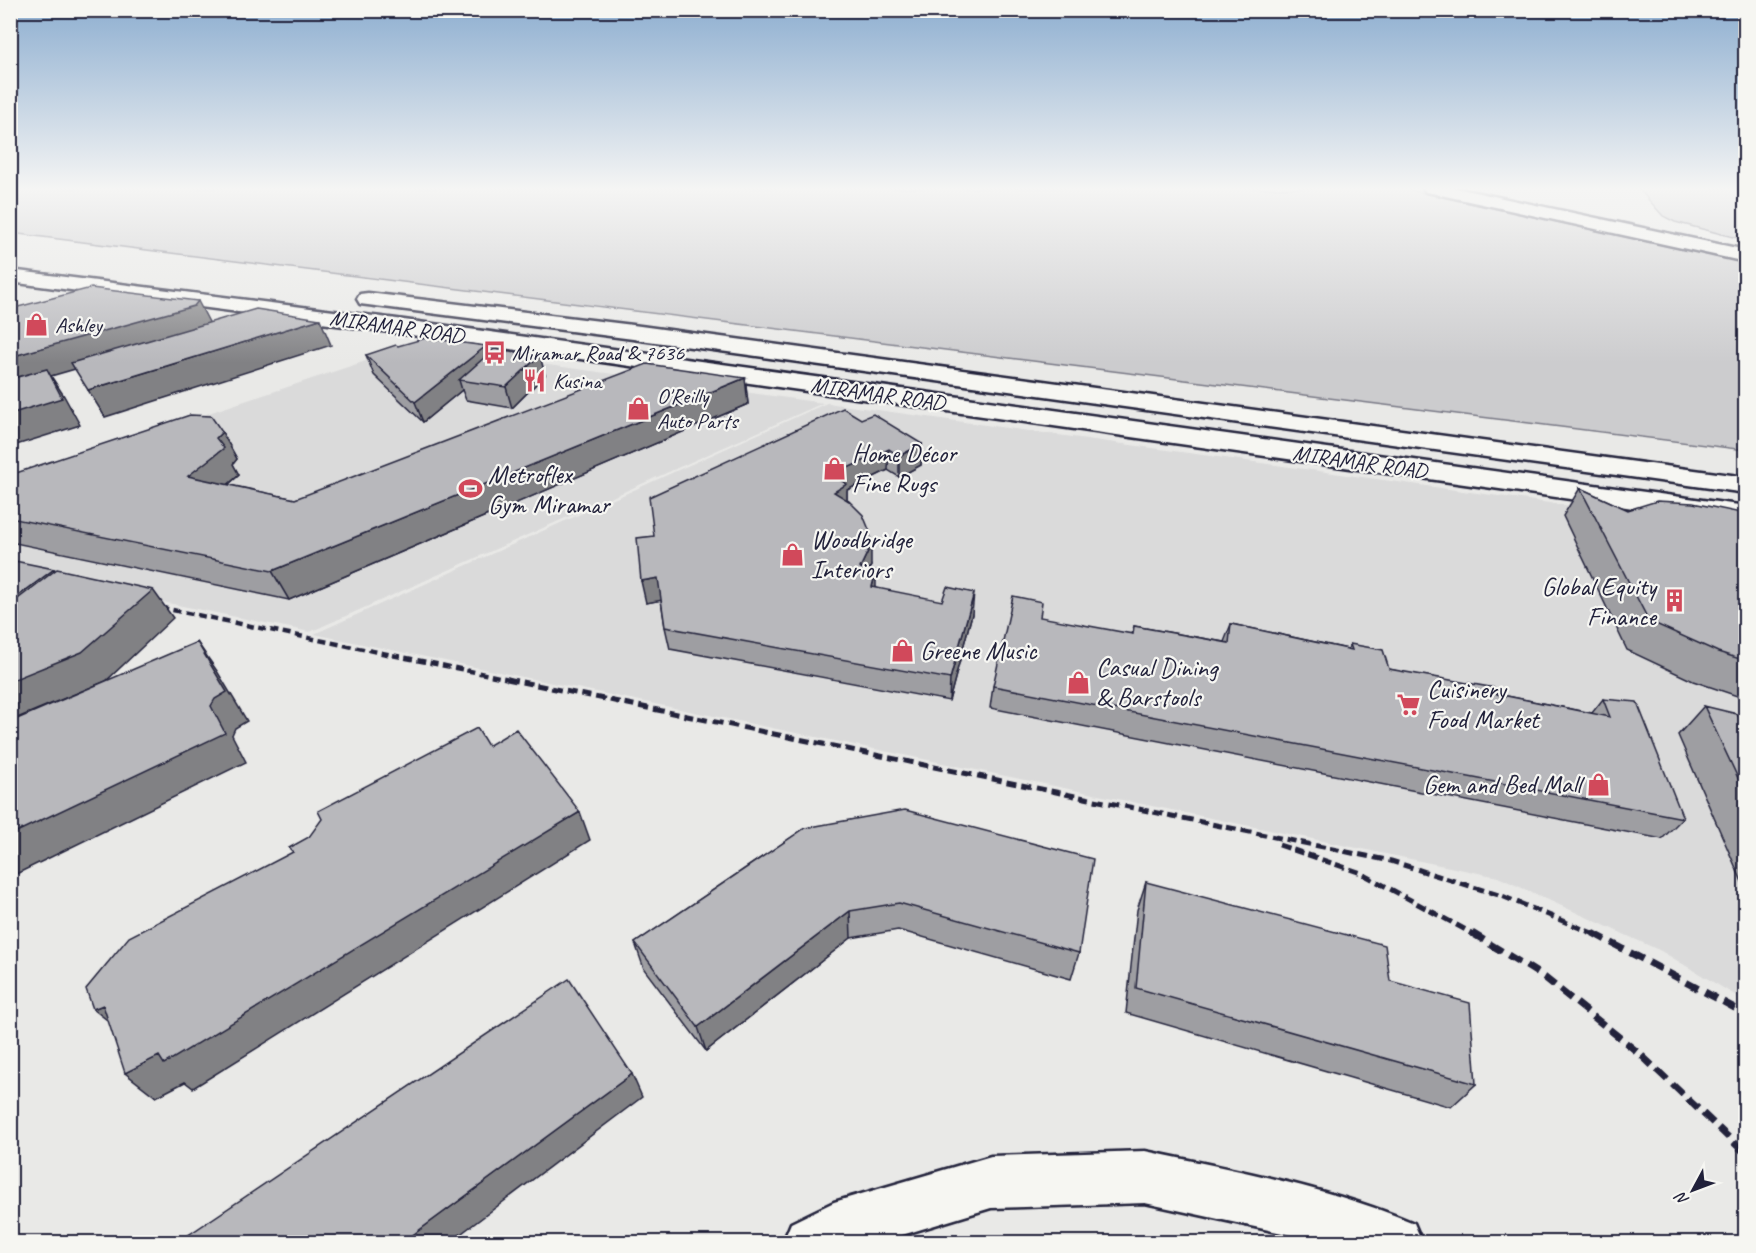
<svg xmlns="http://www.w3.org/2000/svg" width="1756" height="1253" font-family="Caveat,sans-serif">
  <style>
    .built { fill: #dadada }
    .green { fill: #ccccce; stroke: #777784; stroke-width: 1.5 }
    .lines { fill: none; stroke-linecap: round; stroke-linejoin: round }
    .minor-casing { stroke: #22223b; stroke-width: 5 }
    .major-casing { stroke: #22223b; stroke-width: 5 }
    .minor { fill: #f6f6f2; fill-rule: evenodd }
    .major { fill: #f6f6f2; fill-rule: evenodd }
    .rail-far2 { stroke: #22223b; stroke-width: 4.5; stroke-dasharray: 8 4.5; stroke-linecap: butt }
    .rail-far1 { stroke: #22223b; stroke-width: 5; stroke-dasharray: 10 5; stroke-linecap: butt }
    .rail { stroke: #22223b; stroke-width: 7; stroke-dasharray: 14 7; stroke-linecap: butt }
    .wall { fill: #9e9ea2; stroke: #22223b; stroke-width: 1.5 }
    .shaded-wall { fill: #818184; stroke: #22223b; stroke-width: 1.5 }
    .building { fill: #b8b8bc; stroke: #22223b; stroke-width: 1.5 }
    .labels { text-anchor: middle; stroke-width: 4.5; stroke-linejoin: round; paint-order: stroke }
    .far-poi-label { font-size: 22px; fill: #22223b; stroke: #f6f6f2; text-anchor: start }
    .far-street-label { font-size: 22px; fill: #22223b; stroke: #f6f6f2 }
    .poi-label { font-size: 26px; fill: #22223b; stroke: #f6f6f2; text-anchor: start }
  </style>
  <rect width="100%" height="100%" fill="#e9e9e7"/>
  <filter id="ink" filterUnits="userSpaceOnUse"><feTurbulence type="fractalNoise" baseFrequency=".0167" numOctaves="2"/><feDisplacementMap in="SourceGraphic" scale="12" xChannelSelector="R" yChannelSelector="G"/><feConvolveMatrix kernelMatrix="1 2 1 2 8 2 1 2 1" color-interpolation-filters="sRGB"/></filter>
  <g filter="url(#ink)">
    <path class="built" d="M411,346L823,403L310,632L11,571L10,479Z
      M827,403L1745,530V1001L1661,951L1498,877L314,634Z"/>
    <path class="green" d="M11,188H1401L1745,263V450L11,233Z
      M1638,188H1745V240L1675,222L1663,216Z"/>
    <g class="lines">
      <defs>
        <path id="minor" d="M1423,188H1456L1746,250V262L1432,193L1426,192Z
          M1145,1151C1236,1170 1328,1187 1414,1223L1422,1242H1314L1291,1235L1145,1203L991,1208L879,1242H783L791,1223L834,1202L991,1156Z"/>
        <path id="major" d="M10,270L397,319L1746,506V524L397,333L10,282Z
          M368,293L633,325L1746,477V493L633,339L360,304L357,299L360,294Z"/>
      </defs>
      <use href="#minor" class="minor-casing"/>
      <use href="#major" class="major-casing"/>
      <use href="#minor" class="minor"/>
      <use href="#major" class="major"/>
      <path class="rail-far2" d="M148,605L514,680"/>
      <path class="rail-far1" d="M507,679L1391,861L1502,896L1597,935
        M1279,845L1361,873L1475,935"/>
      <path class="rail" d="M1472,933L1544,977L1640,1054L1746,1154
        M1593,933L1746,1014"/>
    </g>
    <path class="wall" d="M486,346L489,354L545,375L512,408L466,400L462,390L423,422L374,375L366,355Z
      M745,378L748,404L289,600L10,542V475L222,432L237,459L233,464L239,475L228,485L295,499Z
      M861,419L922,444L921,465L899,477L888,470L847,490V500L871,566L869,570L876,588L972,614L949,701L670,649L665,627L661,600L646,603L654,536Z
      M1580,488L1628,510L1746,514V699L1693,681L1627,650L1563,516Z
      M1231,624L1348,649L1350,644L1389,669L1497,694L1592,713L1603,699L1683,818L1662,839L990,708L993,686L1132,633L1134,626L1224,642Z
      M1704,706L1746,729V891L1678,735Z
      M805,828L1079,953L1071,979L898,930L851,938L706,1051L644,969L635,943Z
      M1146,882L1476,1084L1451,1107L1126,1013L1137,910Z"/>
    <path class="shaded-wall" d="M198,301L211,326L207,331L51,376L64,396L80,425L10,447V357Z
      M320,319L331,345L105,417L88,390Z
      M486,346L492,366L459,380L462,390L423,422L415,402Z
      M540,355L545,375L512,408L506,387Z
      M745,378L748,404L289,600L272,571Z
      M222,432L237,459L233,464L239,475L205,504L188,476L216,438Z
      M922,444L921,465L899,477V456Z
      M889,449L888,470L847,490V506L835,514L832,475Z
      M871,545V566L861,589L860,568Z
      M54,569L76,597L10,651V602Z
      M876,571V593L872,587Z
      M658,578L663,600L646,603L641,581Z
      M153,590L173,618L106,681L10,721V681Z
      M974,593L972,614L949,701L950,679Z
      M197,642L217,671L247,721L235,728L232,735L246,762L10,877V835L211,706Z
      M580,812L590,840L193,1088L185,1082L156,1097L125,1073Z
      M850,911L851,938L706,1051L698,1027Z
      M103,1005L125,1034L93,1009Z
      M632,1074L642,1097L450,1242H403Z"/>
    <path class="building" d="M91,288L198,301L194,306L10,357V309Z
      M256,309L320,319L88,390L71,363Z
      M426,338L486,346L415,402L366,355L396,345L398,346Z
      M494,349L540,355L506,387L459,380Z
      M647,364L745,378L272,571L10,518V475L190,415L211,416L222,432L216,438L224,448L188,476L295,499Z
      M47,369L62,398L10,414V379Z
      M843,408L861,419L873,414L922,444L899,456L889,449L832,475L847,484L834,492L849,501L863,515L870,532L871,545L860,568L876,571L872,587L942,601L947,587L974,593L950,679L665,627L658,578L641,581L637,538L654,536L649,497Z
      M1580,488L1628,510L1657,501L1693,503L1746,514V661L1718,652L1649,621Z
      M10,560L54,569L10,602Z
      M57,569L153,590L82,652L10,681V605Z
      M1013,596L1042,602L1040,617L1133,634L1134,626L1229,643L1231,624L1352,650L1350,644L1383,650L1389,669L1495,688L1497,694L1610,717L1603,699L1637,702L1683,818L993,686Z
      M197,642L227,692L215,699L211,706L225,733L10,835V722Z
      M1704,706L1737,714L1746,729V795Z
      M477,728L488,746L516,729L580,812L164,1064L159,1056L125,1073L103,1005L93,1009L86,989L129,937L293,852L289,848L309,837L322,819L318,811Z
      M905,810L1093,859L1079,953L899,903L850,911L698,1027L635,943L805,828Z
      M1146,882L1385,945L1390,981L1470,1003L1476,1084L1136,988Z
      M569,979L632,1074L403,1242H178Z"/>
  </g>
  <linearGradient id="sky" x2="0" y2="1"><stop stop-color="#8daed0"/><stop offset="0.52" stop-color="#f5f5f4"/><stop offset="1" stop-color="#f5f5f4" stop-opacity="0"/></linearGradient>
  <rect width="1756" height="363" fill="url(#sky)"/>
  <defs>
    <symbol id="shop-bare" viewBox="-9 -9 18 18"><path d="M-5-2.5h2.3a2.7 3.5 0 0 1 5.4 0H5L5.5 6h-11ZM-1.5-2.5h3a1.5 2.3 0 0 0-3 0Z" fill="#d1495b" stroke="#f6f6f2" stroke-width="2.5" paint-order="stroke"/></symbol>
    <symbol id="bus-bare" viewBox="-9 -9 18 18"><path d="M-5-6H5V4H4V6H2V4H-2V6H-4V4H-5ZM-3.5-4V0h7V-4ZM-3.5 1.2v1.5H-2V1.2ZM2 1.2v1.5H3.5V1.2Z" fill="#d1495b" stroke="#f6f6f2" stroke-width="2.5" paint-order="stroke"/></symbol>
    <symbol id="restaurant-bare" viewBox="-9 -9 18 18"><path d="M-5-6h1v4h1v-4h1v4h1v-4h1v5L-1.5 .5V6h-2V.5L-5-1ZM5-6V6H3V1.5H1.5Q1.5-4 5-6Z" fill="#d1495b" stroke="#f6f6f2" stroke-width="2.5" paint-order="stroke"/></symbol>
    <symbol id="stadium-bare" viewBox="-9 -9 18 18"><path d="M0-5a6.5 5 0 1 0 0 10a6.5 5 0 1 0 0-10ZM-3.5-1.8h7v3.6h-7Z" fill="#d1495b" stroke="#f6f6f2" stroke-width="2.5" paint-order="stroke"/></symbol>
    <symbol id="building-bare" viewBox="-9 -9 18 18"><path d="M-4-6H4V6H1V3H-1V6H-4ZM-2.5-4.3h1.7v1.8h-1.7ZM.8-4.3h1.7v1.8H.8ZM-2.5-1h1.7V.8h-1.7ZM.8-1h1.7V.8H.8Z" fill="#d1495b" stroke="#f6f6f2" stroke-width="2.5" paint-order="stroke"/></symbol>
    <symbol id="supermarket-bare" viewBox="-9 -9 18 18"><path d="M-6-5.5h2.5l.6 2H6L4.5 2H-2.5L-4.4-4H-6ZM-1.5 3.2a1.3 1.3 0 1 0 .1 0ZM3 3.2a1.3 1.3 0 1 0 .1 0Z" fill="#d1495b" stroke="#f6f6f2" stroke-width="2.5" paint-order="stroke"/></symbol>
  </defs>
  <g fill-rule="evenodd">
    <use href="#shop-bare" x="20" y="308" width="33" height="33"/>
    <use href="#bus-bare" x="478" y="336" width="33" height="33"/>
    <use href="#restaurant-bare" x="518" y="364" width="33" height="33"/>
    <use href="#shop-bare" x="622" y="392" width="33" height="33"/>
    <use href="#shop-bare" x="818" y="452" width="33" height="33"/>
    <use href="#stadium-bare" x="454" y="472" width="33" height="33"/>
    <use href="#shop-bare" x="776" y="538" width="33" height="33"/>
    <use href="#building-bare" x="1658" y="584" width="33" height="33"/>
    <use href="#shop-bare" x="886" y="634" width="33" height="33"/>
    <use href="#shop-bare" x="1062" y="666" width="33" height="33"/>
    <use href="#supermarket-bare" x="1392" y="688" width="33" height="33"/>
    <use href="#shop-bare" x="1582" y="768" width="33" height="33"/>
  </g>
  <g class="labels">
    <g class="far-poi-label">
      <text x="55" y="332">Ashley</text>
      <text x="512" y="360">Miramar Road &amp; 7636</text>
      <text x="553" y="388">Kusina</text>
      <text x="657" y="403">O'Reilly<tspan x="657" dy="25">Auto Parts</tspan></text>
    </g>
    <g class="far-street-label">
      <text transform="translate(397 326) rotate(8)" y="8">MIRAMAR ROAD</text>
      <text transform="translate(878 393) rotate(8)" y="8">MIRAMAR ROAD</text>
      <text transform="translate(1360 461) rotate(8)" y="8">MIRAMAR ROAD</text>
    </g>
    <g class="poi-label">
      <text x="852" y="462">Home Décor<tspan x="852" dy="30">Fine Rugs</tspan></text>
      <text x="488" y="483">Metroflex<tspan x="488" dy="30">Gym Miramar</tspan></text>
      <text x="811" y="548">Woodbridge<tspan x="811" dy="30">Interiors</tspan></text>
      <text x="1656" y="595" text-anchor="end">Global Equity<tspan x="1656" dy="30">Finance</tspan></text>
      <text x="920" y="659">Greene Music</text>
      <text x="1096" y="676">Casual Dining<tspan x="1096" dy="30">&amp; Barstools</tspan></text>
      <text x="1427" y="698">Cuisinery<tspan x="1427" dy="30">Food Market</tspan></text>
      <text x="1581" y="793" text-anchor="end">Gem and Bed Mall</text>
    </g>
  </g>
  <rect width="1756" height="1253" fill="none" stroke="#f6f6f2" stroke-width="36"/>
  <rect x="18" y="18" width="1720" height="1217" fill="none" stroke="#22223b" stroke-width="2" filter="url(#ink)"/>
  <g transform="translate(1693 1190) rotate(229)" stroke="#f6f6f2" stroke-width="4.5" paint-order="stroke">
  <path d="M0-4.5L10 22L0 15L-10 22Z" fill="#22223b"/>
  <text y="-9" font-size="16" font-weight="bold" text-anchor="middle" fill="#22223b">N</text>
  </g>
</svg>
